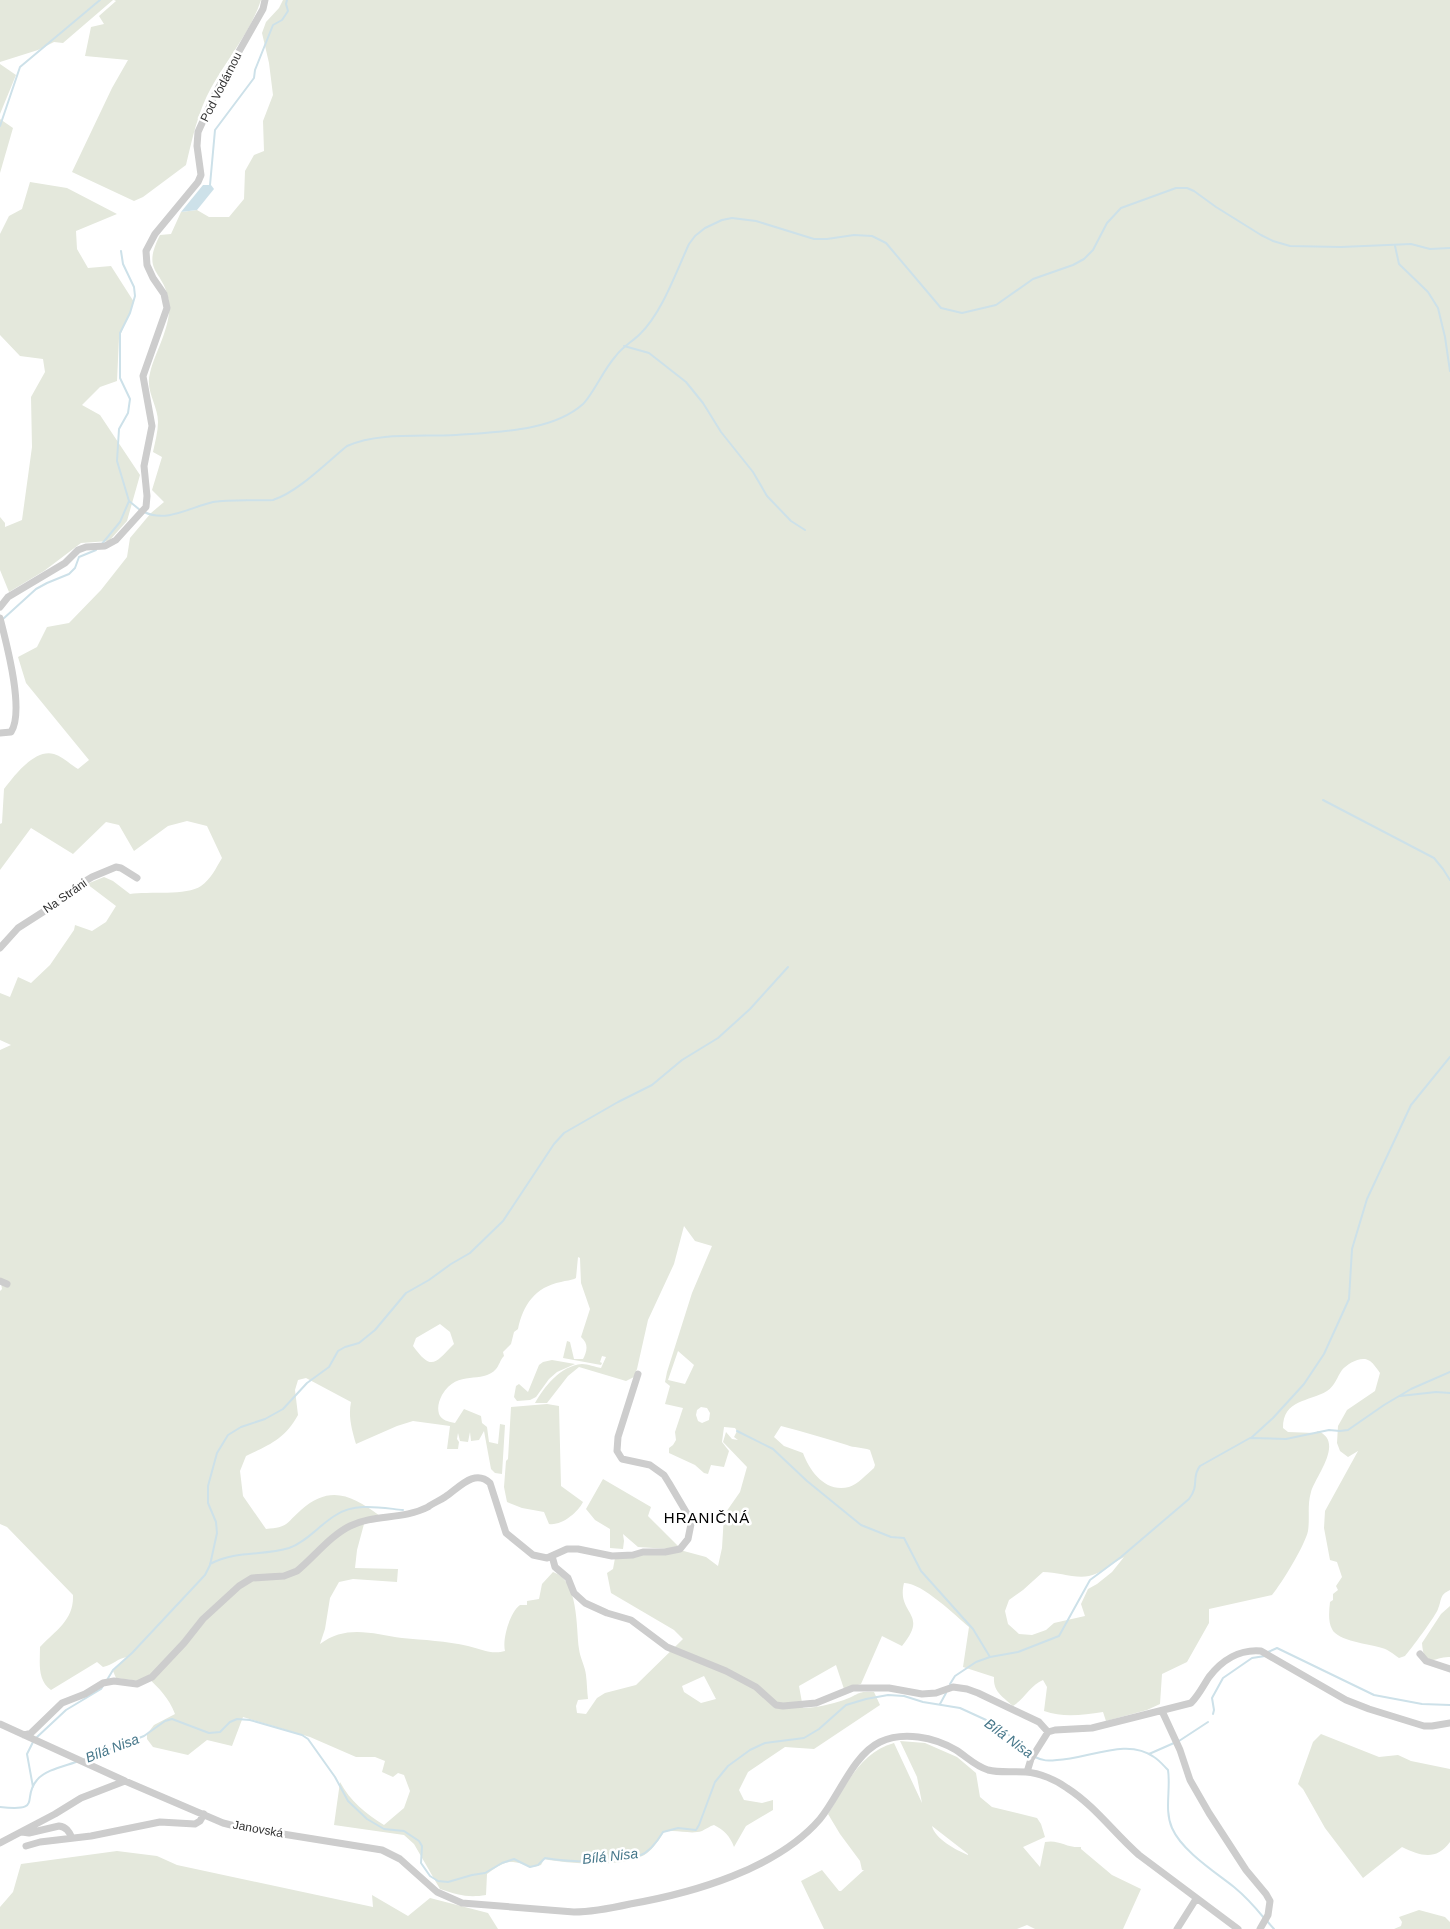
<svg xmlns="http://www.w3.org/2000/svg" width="1450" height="1929" font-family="Helvetica,sans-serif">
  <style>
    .green { fill: #e4e8dc; fill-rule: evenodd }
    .water { fill: #cde1e9 }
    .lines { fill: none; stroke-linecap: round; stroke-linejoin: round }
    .stream { stroke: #cde1e9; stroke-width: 2 }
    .minor { stroke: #cdcdcd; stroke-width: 7 }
    .labels { text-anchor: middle; stroke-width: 5; stroke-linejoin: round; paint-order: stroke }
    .street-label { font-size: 12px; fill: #303030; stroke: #fff }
    .water-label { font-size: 14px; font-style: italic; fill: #46778a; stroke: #fff }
    .quarter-label { font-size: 15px; letter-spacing: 1px; fill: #000; stroke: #fff }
  </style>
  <rect width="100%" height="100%" fill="#fff"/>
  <path class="green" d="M0,0H113L63,43L54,42L38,50L0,62Z
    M114,0H261C251,31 227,59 211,88C198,111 192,140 186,165L143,197L134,201L72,172L112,88L128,60L85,56L91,27L104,24L99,16L116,1Z
    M283,0H1450V1590C1439,1595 1442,1600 1438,1609C1437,1614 1409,1652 1405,1656L1399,1658C1393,1654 1389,1650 1382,1648C1370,1644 1337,1641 1332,1629C1328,1622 1329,1611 1330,1602L1333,1600V1594L1338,1590L1336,1586L1342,1577L1337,1562L1330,1560L1324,1528L1325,1511L1358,1451L1348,1457L1340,1451L1337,1443L1338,1426L1347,1410L1375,1391L1380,1373C1377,1369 1374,1364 1370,1361C1362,1355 1348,1363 1342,1370C1337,1377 1335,1386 1327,1391C1309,1402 1283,1399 1283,1428L1288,1432L1315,1433L1318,1431C1345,1442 1315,1477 1311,1492C1307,1505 1310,1518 1308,1531C1305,1545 1282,1583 1272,1595L1209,1609V1623L1187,1662L1162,1674L1160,1704L1147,1710L1106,1721L1103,1712C1082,1715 1064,1718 1044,1711L1047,1687L1043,1680C1031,1685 1024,1699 1013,1706C1003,1697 993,1692 994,1677L963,1667L969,1627C956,1616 921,1582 904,1583C896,1615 930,1612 902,1646L882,1636L861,1684L844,1689L836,1665L799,1686L803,1708C817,1708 831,1704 844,1700C859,1695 856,1691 874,1692L880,1705L814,1749L785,1747L748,1772L739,1790L744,1800L762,1803L773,1800V1810L746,1826L734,1847C730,1836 724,1830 714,1825C710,1826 706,1829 702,1831C690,1835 677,1829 664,1832C658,1841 651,1853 640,1857C618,1867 568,1864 544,1859L541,1865C527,1870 526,1863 513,1862C504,1861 494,1869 487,1874L486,1895C468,1898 458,1895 440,1889L414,1844L404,1835L334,1825L340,1782C350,1801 366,1814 384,1825L404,1808L410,1791L404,1775L398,1773L393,1777L382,1772L385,1761L375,1757H356L310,1737L243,1717L232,1746L207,1740L188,1755L153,1747L147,1739V1734L154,1725L175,1714C169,1698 159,1688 147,1677L140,1681L116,1678L113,1671L127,1657C118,1658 113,1665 103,1667L97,1662L51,1690C37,1680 40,1663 40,1647C56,1630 74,1620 73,1595L7,1527L0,1524V1291L2,1289L0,1278V1050L11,1045L0,1040V993L10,997L18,977L31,983L50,965L74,930L75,925L92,931L106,922L116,906L87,884L104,877L113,881L130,894C148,891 187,896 201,886C211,879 216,868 222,858L207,826L187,821L168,826L134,851L119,825L106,822L73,854L31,828L0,870V824L2,823L4,789C14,776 35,748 54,754C63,757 71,765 78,769L89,760L26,683L18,657L37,647L47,627L69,623L101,590L127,557L130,538L151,513L164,502L152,490L162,457L153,452C155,442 158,432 158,422C158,405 145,391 150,373C156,349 171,328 169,303C165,269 140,274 160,235L171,234L181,212L197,210L209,217H229L244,199L245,171L254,155L264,151L263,121L273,95L269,63L262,33L266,22L279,8ZM684,1226L695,1241L712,1246L692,1293L667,1372L665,1382L670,1386L665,1404L683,1408L675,1432L676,1440L673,1445L669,1448V1453L695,1465L704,1473L708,1474L711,1465L724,1467L729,1451L722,1442L724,1427L735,1428L737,1431L734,1437L738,1440L732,1439L726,1432L723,1442L747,1467L740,1492L724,1515L722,1548L718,1566L706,1557L680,1550L615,1558L613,1569L607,1573L611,1593L674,1630L683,1639L636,1685L605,1693L597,1698L586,1714L577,1713L576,1706L578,1700L588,1699C587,1691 587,1683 586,1675C585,1666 580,1658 579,1649C576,1627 579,1580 553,1572L542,1584L539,1599L527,1601V1605H520C510,1612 502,1639 505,1651C492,1655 481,1649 468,1646C446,1641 424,1640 402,1638C374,1634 346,1624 320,1644L325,1629L330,1598L339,1582L353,1579L397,1582L398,1569L355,1568L357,1550L364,1524L380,1516C352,1496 331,1484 301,1510C285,1524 289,1527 266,1529L243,1496L240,1471L246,1456C269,1445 285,1439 298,1415L295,1390L298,1380L306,1378L351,1402C348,1417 352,1430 356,1444L397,1426L413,1421L450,1426L447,1449H458L459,1442L457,1439L458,1433L460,1441L468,1442L470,1432L471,1441L479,1440L484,1431L491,1469L495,1473L502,1474L505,1425L500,1424L498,1444L489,1442L487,1427L482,1423L481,1416L464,1409L455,1423C449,1422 441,1420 439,1414C437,1407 439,1401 442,1395C458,1368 482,1385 496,1369C499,1366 500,1360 504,1356L503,1352L511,1344L514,1332L518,1329C523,1305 535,1287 561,1282C566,1280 571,1281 576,1278L578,1257L580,1258L581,1283L590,1309L581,1337C589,1344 587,1351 583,1359H574L570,1342L567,1341L563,1358L601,1365L602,1363L600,1362L602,1356L606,1357L601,1368C595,1367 588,1364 582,1364C560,1366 545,1386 535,1403H547L568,1376L579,1367L626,1381L634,1377L637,1369L648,1320L674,1264ZM440,1324L450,1332L454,1344C435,1363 432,1372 413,1346L416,1338ZM678,1351L694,1365L685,1384L668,1380ZM701,1407L707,1408L710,1413L709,1420L702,1423L698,1421L696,1415L697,1410ZM781,1426C804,1432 825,1438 847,1445C854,1448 862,1447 870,1450L875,1465L874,1468C867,1474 857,1485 849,1487C826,1493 810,1472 803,1453L784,1446L774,1437ZM1124,1557L1112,1572L1097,1584L1088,1589L1081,1604L1085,1616L1054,1623L1046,1630L1032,1635L1019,1634L1008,1624L1005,1611L1009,1600L1023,1590L1043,1572C1058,1572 1075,1579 1089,1576C1100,1574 1114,1562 1124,1557ZM704,1676L716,1699L701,1703L684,1692L682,1686Z
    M0,64L16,75L0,114Z
    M0,119L13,128L0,173Z
    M30,182L67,188L117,214L76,231L77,249L88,268L111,266L134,302L119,338L117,381L100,387L82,405L100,415L140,475L127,521L109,541L81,543L44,571L9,592L0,570V517L5,523V527L22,520L32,447L31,397L45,372L43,359L20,356L0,335V234L9,216L22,209Z
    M552,1360L575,1364L557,1372L549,1379L536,1397L530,1400L517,1401L514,1397L516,1386L519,1384L528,1392L539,1365L543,1362Z
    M547,1404L559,1406L561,1486L583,1502C578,1512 562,1526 549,1524L544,1512L522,1508L507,1502L504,1487L506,1461L508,1459L511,1407Z
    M603,1479L651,1507L648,1516L678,1546L669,1549L638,1547L623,1534L624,1541L623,1549L610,1548V1529L595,1520L586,1509Z
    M1450,1606V1657C1435,1656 1424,1671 1422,1643L1441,1614Z
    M1321,1734L1379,1757L1398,1755L1411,1761L1450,1769V1842C1436,1861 1421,1856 1402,1847L1363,1878L1325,1828L1303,1789L1298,1784L1313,1742Z
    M900,1741L925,1743L957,1757L976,1773L980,1797L992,1807L1037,1818L1041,1824L1045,1837L1023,1847L1040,1867L1045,1842C1059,1839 1066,1848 1081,1847V1849L1112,1875L1141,1889L1123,1929H1035L1027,1925L1017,1929H824L801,1881L822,1870L839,1891H841L864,1870H862L860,1861L840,1834L828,1814C846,1786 860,1752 894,1743L922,1803L917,1777ZM932,1826L968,1854V1855C956,1850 935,1839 932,1826Z
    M117,1851L157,1856L177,1865L373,1907L372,1895L408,1916L430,1898L488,1913L498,1929H0V1907L13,1892L21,1864Z
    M1419,1910L1445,1917L1450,1922V1929H1394L1401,1926L1402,1922L1399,1917Z"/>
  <path class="water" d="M203,185H211L214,189L197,210L181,212Z"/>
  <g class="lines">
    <path class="stream" d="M0,126L20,67L100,0
      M210,185L215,130L254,78L255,70L273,25L282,20L288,11L286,4L287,0
      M1395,246L1399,264L1428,292L1438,308L1445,337L1450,371
      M624,346L649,353L686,382L703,403L721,432L753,472L767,496L791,521L805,530
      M129,501L140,510
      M144,512C167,523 191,507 213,502C232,499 254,501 273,500C298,492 326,463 347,446C379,432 420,437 456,435C495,432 552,432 583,404C593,394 604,369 615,357C622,347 632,342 640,334C662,313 676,272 689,244L695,236L705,228L722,220L732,218L756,221L814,239H827L854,235L872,236L886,243L941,308L962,313L996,305L1033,279L1073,265L1084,259L1093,250L1107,223L1121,208L1176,188H1187L1194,191L1216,207L1261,235L1273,241L1290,246L1341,247L1411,244L1430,249L1450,248
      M101,545L120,522L129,501L117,461L119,429L128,413L130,399L120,378V333L130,313L135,296L134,287L123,264L121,251
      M3,619L36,589L47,583L69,574L75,568L79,557L96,550
      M1323,800L1434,858L1443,869L1450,880
      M1400,1396L1436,1392L1450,1393
      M737,1431L773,1449L807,1481L861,1525L891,1537L904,1538L921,1571L973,1629L990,1657
      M1251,1438L1273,1418L1304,1384L1324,1354L1349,1299L1352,1249L1367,1199L1411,1105L1450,1057
      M210,1564C236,1550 264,1556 289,1548C308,1541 319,1525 336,1515C355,1502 382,1508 403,1510
      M1268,1652L1277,1648L1374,1695L1422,1704L1450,1705
      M107,1680L113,1670L132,1653L205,1575L210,1565L217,1533L216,1522L208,1503V1486L217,1453L228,1435L241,1427L265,1419L283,1409L307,1383L329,1367L338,1351L345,1347L359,1343L375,1330L406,1293L429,1280L451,1264L470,1253L503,1221L554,1144L564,1133L618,1102L652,1085L682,1060L718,1038L750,1009L788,967
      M950,1684L955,1676L976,1662L990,1657L1018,1652L1059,1636L1090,1580L1121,1557L1189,1499C1200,1485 1191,1477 1200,1466L1250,1438L1286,1439L1329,1430L1340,1431L1348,1430L1384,1405L1411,1389L1450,1372
      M940,1704L946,1693
      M1213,1714L1214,1710L1212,1698L1223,1678L1252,1658L1265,1656
      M36,1738L66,1710L101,1689L103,1686
      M1179,1741L1208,1722
      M1149,1754L1174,1743
      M1035,1757C1043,1761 1048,1761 1057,1760C1088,1759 1127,1737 1154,1757C1159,1760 1164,1766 1168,1770C1171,1789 1164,1810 1172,1828C1182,1851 1215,1872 1234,1887C1245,1896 1255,1907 1264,1918
      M83,1760L144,1736L165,1721L172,1719L209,1733L220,1732L230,1722L237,1719L250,1720L302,1735L308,1739L335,1777L348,1801L367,1819L384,1829L404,1831L419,1841L422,1846L421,1863L430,1876L438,1881L448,1882L472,1875L485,1873L502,1863L514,1859L530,1867L538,1865L545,1858C567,1862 617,1864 639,1856C650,1852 657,1842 663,1832L678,1828L696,1830L699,1825L715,1782L728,1766L750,1750L765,1743L804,1738L819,1729L846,1705L866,1699L888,1695L904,1696L923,1702L960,1708L997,1725L1031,1754
      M33,1787L27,1754L33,1742
      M0,1807C44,1812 21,1798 37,1780C45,1770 65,1766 76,1762
      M1267,1921L1274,1929"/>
    <path class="minor" d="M0,607L8,597L65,563L78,550L86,547L105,546L116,540L146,507L147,496L144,466L152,426L143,376L167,308L164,294L153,278L147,265L146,251L155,234L198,182L201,175L197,146L198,132L216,92L263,9L265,0
      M0,618C6,642 25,711 11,732L0,733
      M0,948L18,928L57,903L79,885L92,877L116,867L121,868L137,878
      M0,1281L7,1284
      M552,1556L555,1567L568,1578L574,1593L585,1603L607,1613L631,1620L667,1647L726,1671L756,1687L776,1705L783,1706L816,1703L853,1688H889L922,1694L936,1693L953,1687L967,1689L978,1693L1039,1722L1048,1732
      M1420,1654L1426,1661L1450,1669
      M1162,1711L1180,1750L1190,1780L1209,1813L1246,1870L1266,1894L1270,1901L1268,1915L1260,1929
      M0,1724L125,1781L223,1823L239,1827L382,1850L400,1859L437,1892L462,1903L574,1912C593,1912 612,1908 630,1904C693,1893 777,1869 820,1819C839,1796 853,1755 880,1742C903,1731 934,1737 956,1750C967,1757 975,1766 988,1770C1000,1773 1013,1771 1026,1772C1040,1773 1056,1780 1067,1788C1095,1806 1114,1833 1139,1855L1238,1929
      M24,1735L31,1733L62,1703L85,1694L103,1683L114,1681L137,1684L152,1677L184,1643L203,1619L239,1586L252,1578L284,1576L297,1571C313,1558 331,1535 350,1526C374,1514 403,1520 428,1507C433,1503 439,1501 445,1497C458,1489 474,1468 490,1483L506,1533L533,1555L547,1558L567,1549H578L612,1556L633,1555L643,1552H665L680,1549L688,1539L691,1524L689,1517L669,1483L664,1475L650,1465L622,1459L617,1451L618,1437L638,1374
      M1027,1772L1031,1759L1048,1732L1055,1730L1092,1728L1191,1703C1199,1695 1203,1686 1209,1677C1222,1660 1240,1649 1261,1651L1346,1700L1369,1709L1424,1726H1432L1450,1723
      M22,1832L29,1833L59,1826C66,1827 69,1831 72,1838
      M0,1843L55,1814L81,1798L125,1781
      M26,1846L40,1842L91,1836L160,1822L195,1824L200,1821L204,1814
      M1177,1929L1196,1899"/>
  </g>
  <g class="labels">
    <g class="street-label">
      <text transform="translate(221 87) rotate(-63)" y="4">Pod Vodárnou</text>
      <text transform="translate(65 896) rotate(-35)" y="4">Na Stráni</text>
      <text transform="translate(258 1829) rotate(10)" y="4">Janovská</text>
    </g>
    <g class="water-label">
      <text transform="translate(1009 1738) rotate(36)" y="5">Bílá Nisa</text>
      <text transform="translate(112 1748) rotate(-21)" y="5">Bílá Nisa</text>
      <text transform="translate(610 1856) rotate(-6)" y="5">Bílá Nisa</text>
    </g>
    <g class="quarter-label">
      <text x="707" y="1523">HRANIČNÁ</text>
    </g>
  </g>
</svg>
